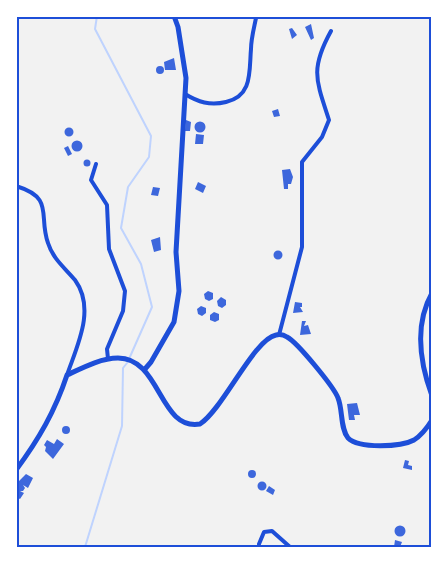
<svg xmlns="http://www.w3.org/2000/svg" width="448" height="563" font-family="'Times New Roman',serif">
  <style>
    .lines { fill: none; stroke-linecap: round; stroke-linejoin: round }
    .stream { stroke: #bfd3fe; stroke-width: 2 }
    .building { fill: #3d67dc }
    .minor { stroke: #1d4ed8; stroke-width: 4 }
    .tertiary { stroke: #1d4ed8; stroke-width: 5 }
    .neatline { fill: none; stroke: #1d4ed8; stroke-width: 2 }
  </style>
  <rect width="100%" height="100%" fill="#f2f2f2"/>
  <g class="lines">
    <path class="stream" d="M97,16L95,29L151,136L149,157L128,187L121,228L141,264L152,307L129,359
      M85,547L122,426L123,368L127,363"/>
  </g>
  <path class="building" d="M311,24L314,38L311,40L305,27Z
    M292,28L297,35L292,39L289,29Z
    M174,58L176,70H165L164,62Z
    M156 70a4 4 0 1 1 8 0a4 4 0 1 1-8 0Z
    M278,109L280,116L274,117L272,111Z
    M186,120L191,122L190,131H185Z
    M194.5 127a5.5 5.5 0 1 1 11 0a5.5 5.5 0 1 1-11 0Z
    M64.5 132a4.5 4.5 0 1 1 9 0a4.5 4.5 0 1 1-9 0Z
    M196,134L204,135L203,144H195Z
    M71.5 146a5.5 5.5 0 1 1 11 0a5.5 5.5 0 1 1-11 0Z
    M68,146L72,154L68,156L64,148Z
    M83.5 163a3.5 3.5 0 1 1 7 0a3.5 3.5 0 1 1-7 0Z
    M290,169L293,177L291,184H288V189H284L282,170Z
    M198,182L206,186L203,193L195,189Z
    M153,187L160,188L158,196L151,195Z
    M160,237L161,250L154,252L151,240Z
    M273.5 255a4.5 4.5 0 1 1 9 0a4.5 4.5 0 1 1-9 0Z
    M208,291L213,293V299L209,301L205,299L204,294Z
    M221,297L226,300V305L222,308L218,306L217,301Z
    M295,302L302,303V307H300L303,312L293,313Z
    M201,306L206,308V313L202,316L198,314L197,309Z
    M214,312L219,314V320L215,322L210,320V315Z
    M302,321H306L304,326L308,325L311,334L300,335Z
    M357,403L360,415H354L355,420H349L347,404Z
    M62 430a4 4 0 1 1 8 0a4 4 0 1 1-8 0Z
    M57,439L64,444L53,459L45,451L46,447L44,445L47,440L54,444Z
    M405,460L409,461L408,465L412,466V470L403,468Z
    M248 474a4 4 0 1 1 8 0a4 4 0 1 1-8 0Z
    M26,474L33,478L28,488L23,485L25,488L23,491H20L24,493L20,499L16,497V484Z
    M257.5 486a4.5 4.5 0 1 1 9 0a4.5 4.5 0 1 1-9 0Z
    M269,486L275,490L273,495L266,491Z
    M394.5 531a5.5 5.5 0 1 1 11 0a5.5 5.5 0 1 1-11 0Z
    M395,540L402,542L400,547H394Z"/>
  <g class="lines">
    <path class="minor" d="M185,94C198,102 210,106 226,102C253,96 249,71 251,49C251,39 254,28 256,18
      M96,164L91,180L107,205L109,249L125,291L123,311L107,349L108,359
      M16,186C55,198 38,215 48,243C53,259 65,268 75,280C96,309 77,346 67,375
      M279,335L302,247V162L322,137L329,120C316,80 310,69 331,31
      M259,544L264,532L272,531L290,547"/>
    <path class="tertiary" d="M432,293C414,325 420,363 432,396
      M145,369L151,362L174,322L179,291L176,252L186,78L178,27L174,16
      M16,470C39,439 55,411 67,375C82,368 101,358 118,358C161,358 159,431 200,424C223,409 254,339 276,335C280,334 284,335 287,337C297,342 334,387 338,398C343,410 340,428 348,438C359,449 401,447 414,440C422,435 427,428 432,420"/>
  </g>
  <rect width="448" height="563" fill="none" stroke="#ffffff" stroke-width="35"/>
  <rect x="18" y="18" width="412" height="528" class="neatline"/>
</svg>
